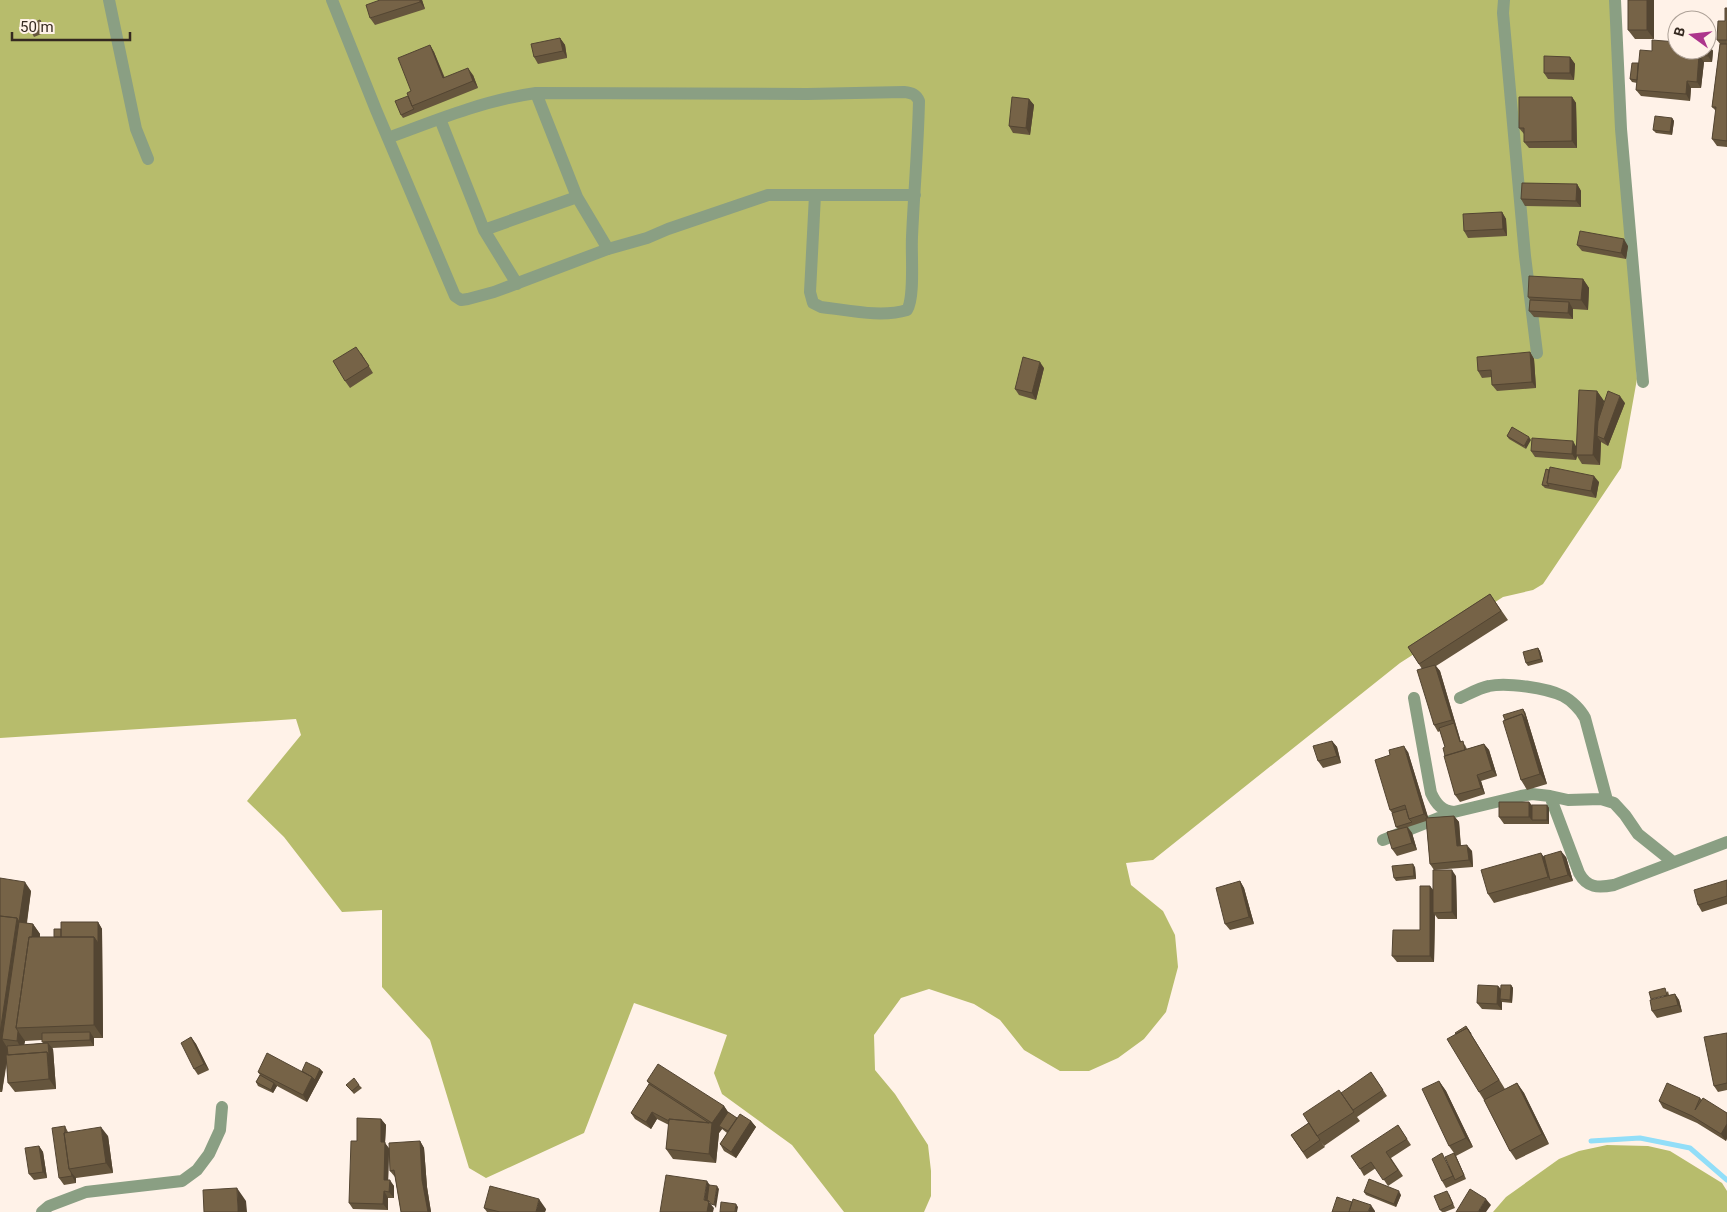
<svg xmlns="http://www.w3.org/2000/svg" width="1727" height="1212" font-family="Roboto,sans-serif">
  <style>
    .forest { fill: #b7bc6c }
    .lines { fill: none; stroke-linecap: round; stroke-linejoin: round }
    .stream { stroke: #92def8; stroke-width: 5 }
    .minor { stroke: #8a9f83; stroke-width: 12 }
    .wall { fill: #65553d; fill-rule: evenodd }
    .shaded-wall { fill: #534532 }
    .building { fill: #766347; stroke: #534532 }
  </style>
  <rect width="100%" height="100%" fill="#fff2e8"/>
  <path class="forest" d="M0,0H1612L1637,379L1621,468L1543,584L1533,590L1503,597L1400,663L1153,860L1126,863L1131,885L1163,911L1175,935L1178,967L1166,1012L1144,1039L1118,1058L1089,1071H1060L1024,1050L1000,1020L974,1004L929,989L901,998L874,1035L875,1070L895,1094L928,1145L931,1171V1196L924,1212H844L792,1145L722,1094L714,1073L727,1035L634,1003L584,1133L486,1178L469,1168L430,1040L382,987V910L342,912L284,837L247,801L301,735L296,719L0,738Z
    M1607,1145L1648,1146L1670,1151L1722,1183L1727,1191V1212H1493L1506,1197L1559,1159L1579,1151Z"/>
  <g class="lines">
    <path class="stream" d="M1591,1141L1640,1138L1690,1148L1727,1180"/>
    <path class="minor" d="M109,0L136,129L148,159
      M332,0L376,110L455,296L461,300L468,299L494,292L608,249L647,238L668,229L768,195H915
      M1504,0L1503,13L1525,256L1537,353
      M1615,0L1621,129L1643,382
      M536,93L577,197L608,249
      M440,119L484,230L517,284
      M388,138C436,120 485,100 536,93L807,94L904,92C912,93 916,94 919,101C918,147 914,192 912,237C911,254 915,298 907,310C881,318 848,310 821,307L813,303L810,292L815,195
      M484,230L577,197
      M1414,698L1431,793C1436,804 1442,811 1454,812L1521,796L1532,794L1550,796L1579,873C1587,888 1598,888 1614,885L1727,842
      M1460,698C1469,694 1479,688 1489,686C1506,682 1547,688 1563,696C1571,700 1581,710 1585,718L1607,800
      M1550,796L1568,800L1601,799L1614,803L1625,815L1638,834L1673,862
      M1383,840L1441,817
      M42,1212L49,1206L86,1192L182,1181L197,1170L209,1154L220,1130L222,1107"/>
  </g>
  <path class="wall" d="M422,0L425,9L375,25L370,18Z
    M1628,0H1654V39H1635L1628,30Z
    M1727,8V147L1717,146L1712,139L1716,111L1712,107L1720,44L1717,40L1725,21Z
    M42,24L46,32L34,37L32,33Z
    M560,38L565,45L567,58L538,64L534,57Z
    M430,45L434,52L445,78L473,75L478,88L403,118L401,115Z
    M1709,45L1713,51L1712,62H1704L1701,88H1691L1690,101L1641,96L1636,90L1637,83L1632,82L1630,79L1638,63L1652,51Z
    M1570,57L1575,64L1574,80L1548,79L1544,73Z
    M1572,97L1576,103L1577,148H1529L1524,142V134L1519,128Z
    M1029,99L1034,105L1030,135L1013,133L1009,126Z
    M1672,118L1674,121L1672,135L1656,133L1653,130Z
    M1577,184L1581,191V207L1525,206L1521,199Z
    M1502,212L1506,219L1507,236L1468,238L1464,231Z
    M1577,245L1628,246L1626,259L1582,251Z
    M1583,279L1589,288L1588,310L1573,309V319L1534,317L1529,311L1530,300L1528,297Z
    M1530,352L1534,359L1536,388L1497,391L1492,385V377L1482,378L1478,371Z
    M361,353L373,373L350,388L345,381Z
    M1044,368L1036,400L1019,395L1015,389Z
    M1597,391L1604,401L1603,404L1625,403L1608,446L1601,442L1600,465L1582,464L1577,456L1576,460L1535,457L1531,451L1576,446Z
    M1512,427L1526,449L1509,439L1507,436Z
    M1546,469L1599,482L1596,498L1545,488L1542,485Z
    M1490,594L1508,620L1436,666L1440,671L1461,742L1465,745L1467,749L1484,744L1489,750L1497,776L1481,781L1485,794L1460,802L1455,795L1445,756V747L1440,731L1438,732L1434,725L1422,669L1408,647Z
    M1538,648L1540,651L1543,662L1528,666L1526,663Z
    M1525,712L1547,784L1527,790L1521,780L1505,720Z
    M1332,741L1337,747L1341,763L1323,768L1318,761Z
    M1408,752L1428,818L1454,816L1459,822L1461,846L1472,851L1473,867L1434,870L1430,864L1426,821L1408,827L1412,833L1417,850L1397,856L1392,849L1398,829L1396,827L1392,813L1390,810Z
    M1529,802L1532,805H1547L1549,808V824H1504L1499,817Z
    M1544,856L1566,857L1573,881L1494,903L1488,894Z
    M1415,867L1416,879L1396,881L1394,878Z
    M1456,876L1457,919H1438L1435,915L1434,962H1397L1392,956L1420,930L1433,889Z
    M0,878L31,891L27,923L33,924L40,934V937H54L61,929L98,922L102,929L103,1038H94V1046L52,1048L53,1049L56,1089L15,1092L8,1083L7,1062L2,1092H0ZM42,1040L43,1043L24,1045L25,1041Z
    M1727,880V904L1702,912L1698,905Z
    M1240,881L1244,888L1254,924L1230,930L1225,924Z
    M1511,985L1513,988L1512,1003L1502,1002V1010L1482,1009L1477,1003L1498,986L1501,989Z
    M1668,991L1669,995L1675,994L1679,1000L1682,1012L1657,1018L1652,1011Z
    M1468,1029L1505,1089L1517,1083L1524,1093L1549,1144L1516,1160L1510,1151L1484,1100L1479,1092Z
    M1727,1033V1090L1718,1092L1714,1086Z
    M191,1037L196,1044L209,1070L198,1075L194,1069Z
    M320,1069L323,1072L307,1102L277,1086L273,1093L258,1086L256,1082L260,1075L258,1072L302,1071Z
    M1371,1072L1387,1096L1357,1117L1360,1121L1324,1146L1321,1142L1325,1147L1307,1159L1291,1135L1308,1123Z
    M647,1081L724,1106L728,1112L737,1118L751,1121L756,1127L736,1158L724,1151L720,1144L727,1133L722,1129L719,1133L716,1163L673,1159L666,1149L669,1125L657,1119L651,1129L635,1119L631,1113L649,1084Z
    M1439,1081L1446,1091L1473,1147L1456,1156L1466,1179L1446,1188L1442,1181L1454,1153L1449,1146Z
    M346,1085H359L362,1088L354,1094Z
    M1700,1098L1702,1100L1727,1113V1138L1726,1141L1697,1123L1663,1108L1659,1101Z
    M381,1119L386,1125L385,1143L389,1148L420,1141L424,1148L427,1187L431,1212H401L395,1177L390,1171L389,1154L388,1180L394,1186V1198H388V1210L353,1209L349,1203L357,1141Z
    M1398,1125L1411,1145L1391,1158L1403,1176L1388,1186L1376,1168L1364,1176L1360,1169Z
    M65,1126L68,1132L108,1136L113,1173L76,1178V1183L64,1185L59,1178Z
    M39,1146L43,1152L47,1178L34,1180L29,1174Z
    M1364,1192L1401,1195L1396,1207L1366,1195Z
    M1449,1194L1455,1208L1445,1212H1442L1440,1210Z
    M484,1208L546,1209L545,1212H487Z"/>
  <path class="shaded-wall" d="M420,0H422L425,9L420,2Z
    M1647,0H1654V39L1647,30Z
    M560,38L565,45L567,58L563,51Z
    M430,45L434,52L447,85L443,78Z
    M1709,45L1713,51L1712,62L1708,56Z
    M1699,55L1704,62L1701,88L1697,82Z
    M1570,57L1575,64L1574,80L1570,73Z
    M468,68L473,75L478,88L473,81Z
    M1687,81L1691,88L1690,101L1686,94Z
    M1572,97L1576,103L1577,148L1572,141Z
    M1029,99L1034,105L1030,135L1026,128Z
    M1672,118L1674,121L1672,135L1670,132Z
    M1577,184L1581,191V207L1576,201Z
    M1502,212L1506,219L1507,236L1503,229Z
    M1624,239L1628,246L1626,259L1621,253Z
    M1583,279L1589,288L1588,310L1581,300Z
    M1569,302L1573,309V319L1568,313Z
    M1530,352L1534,359L1536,388L1532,382Z
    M1040,362L1044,368L1036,400L1032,393Z
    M1597,391L1604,401L1601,438L1597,436L1601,442L1600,465L1593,455Z
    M1620,396L1625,403L1608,446L1604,439Z
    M1529,437L1531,440L1526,449L1524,446Z
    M1573,441L1577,448L1576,455L1577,456L1576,460L1572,454Z
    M1594,476L1599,482L1596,498L1591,491Z
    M1538,648L1540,651L1543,662L1541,659Z
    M1435,665L1440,671L1462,746L1460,742L1454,723L1452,720Z
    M1523,709L1525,712L1547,784L1540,774L1522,714Z
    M1332,741L1337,747L1341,763L1337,756Z
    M1484,744L1489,750L1497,776L1492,770Z
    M1404,746L1408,752L1429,820L1424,814Z
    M1477,775L1481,781L1485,794L1481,788Z
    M1529,802L1534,809L1532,820L1529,817Z
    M1547,805L1549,808V824L1547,820Z
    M1454,816L1459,822L1461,852L1457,846Z
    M1407,827L1412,833L1417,850L1412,843Z
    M1467,845L1472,851L1473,867L1469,860Z
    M1561,851L1566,857L1573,881L1568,875Z
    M1541,853L1548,862L1550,880L1548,877Z
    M1413,864L1415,867L1416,879L1414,876Z
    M1452,870L1456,876L1457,919L1452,912Z
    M1240,881L1244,888L1254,924L1249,917Z
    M25,882L31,891L10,1040L2,1039L8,1049L2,1092L0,1089V1033L17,918Z
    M1430,886L1435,892L1433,913L1435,915L1434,962L1430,956Z
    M98,922L102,929L103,1038L94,1025V937Z
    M33,924L40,934L27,1028H18Z
    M1511,985L1513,988L1512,1003L1510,1000Z
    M1498,986L1503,992L1500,999L1502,1002V1010L1497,1004Z
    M1675,994L1679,1000L1682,1012L1678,1005Z
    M18,1031L25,1041L23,1051L17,1041Z
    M90,1032L94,1038V1046L90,1040Z
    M191,1037L196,1044L209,1070L204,1064Z
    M48,1043L53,1049L56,1089L49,1079L47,1052Z
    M320,1069L323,1072L307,1102L303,1095L312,1077Z
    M1439,1081L1446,1091L1473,1147L1466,1138Z
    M274,1083L277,1086L273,1093L271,1090Z
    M1517,1083L1524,1093L1549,1144L1542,1134Z
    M724,1106L730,1115L719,1126L722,1129L719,1133L716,1163L709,1154L712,1123Z
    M652,1112L657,1119L651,1129L646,1122Z
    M381,1119L386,1125L385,1143L389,1149L388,1186L384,1180L381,1142Z
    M751,1121L756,1127L736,1158L731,1152Z
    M1727,1124V1138L1726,1141L1721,1134Z
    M101,1127L108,1136L113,1173L106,1163Z
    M420,1141L424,1148L427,1187L431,1212H428L422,1180Z
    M39,1146L43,1152L47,1178L43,1172Z
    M1454,1153L1456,1156L1466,1179L1464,1175Z
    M71,1172L76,1178V1183L72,1176Z
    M390,1180L394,1186V1198L389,1192Z
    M707,1181L712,1188L709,1202L714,1208L713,1212H707L704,1200Z
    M717,1186L719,1189L716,1208L714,1205Z
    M237,1188L246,1201L247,1212H238Z
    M384,1191L388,1198V1210L383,1204Z
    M1399,1191L1401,1195L1396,1207L1394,1204Z
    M539,1199L546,1209L545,1212H536Z
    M1486,1199L1491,1205L1486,1212H1478Z
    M736,1204L738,1207L737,1212H735Z
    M1371,1205L1375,1211V1212H1368Z"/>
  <path class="building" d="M380,0H420V2L370,18L366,5Z
    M1628,0H1647V30H1628Z
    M1725,8H1727V40H1717L1718,21H1725Z
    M40,20L44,29L32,33L29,25Z
    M560,38L563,51L534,57L531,44Z
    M1652,40L1677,42V50H1707V44L1709,45L1708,56L1699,55L1697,82L1687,81L1686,94L1636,90L1640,50L1652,51Z
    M1720,44H1727V141L1712,139L1716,107H1712Z
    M430,45L443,78L468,68L473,81L412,106L407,93L411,91L398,58Z
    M1544,56L1570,57V73H1544Z
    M1632,63H1638L1637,80L1630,79Z
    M408,96L412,106L414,109L401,115L395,101Z
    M1012,97L1029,99L1026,128L1009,126Z
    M1519,97H1572V141L1524,142V128H1519Z
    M1655,116L1672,118L1670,132L1653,130Z
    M1522,183L1577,184L1576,201L1521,199Z
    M1502,212L1503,229L1464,231L1463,214Z
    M1580,231L1624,239L1621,253L1577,245Z
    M1529,276L1583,279L1581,300L1528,297Z
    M1530,300L1569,302L1568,313L1529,311Z
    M356,347L369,366L345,381L333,361Z
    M1530,352L1532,382L1492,385L1491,370L1478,371L1477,357Z
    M1023,357L1040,362L1032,393L1015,389Z
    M1579,390L1597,391L1593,455H1576Z
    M1608,391L1620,396L1604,439L1597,436L1598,421Z
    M1512,427L1529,437L1524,446L1507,436Z
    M1532,438L1573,441L1572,454L1531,451Z
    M1550,467L1594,476L1591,491L1547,483Z
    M1546,469L1549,470L1547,483L1549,486L1542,485Z
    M1490,594L1501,611L1419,664L1408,647Z
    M1538,648L1541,659L1526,663L1523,652Z
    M1435,665L1452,720L1434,725L1417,670Z
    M1523,709L1527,721L1522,714L1505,720L1503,715Z
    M1522,714L1540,774L1521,780L1503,721Z
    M1454,723L1460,742L1463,741L1465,750L1445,756L1443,748L1445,747L1439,728Z
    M1332,741L1337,756L1318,761L1313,746Z
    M1484,744L1492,770L1477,775L1481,788L1455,795L1444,756Z
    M1404,746L1424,814L1409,819L1405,805L1390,810L1375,760L1390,755L1389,750Z
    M1499,802H1529V817H1499Z
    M1532,805H1547V820H1532Z
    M1406,809L1409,819L1412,822L1396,827L1392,813Z
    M1454,816L1457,846L1467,845L1469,860L1430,864L1426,818Z
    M1407,827L1412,843L1392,849L1387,832Z
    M1561,851L1568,875L1550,880L1544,856Z
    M1541,853L1548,877L1488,894L1481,870Z
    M1413,864L1414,876L1394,878L1392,866Z
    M1433,870H1452V912L1433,913Z
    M0,878L25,882L19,922L17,918L0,916Z
    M1727,880V896L1698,905L1694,890Z
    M1240,881L1249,917L1225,924L1216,888Z
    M1420,886H1430V956H1392L1393,930H1420Z
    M0,916L17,918L0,1033Z
    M19,922L33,924L32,937H29L16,1028L18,1031L17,1041L2,1039Z
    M61,922H98V943L94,937H61Z
    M54,929H61V937H54Z
    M29,937H94V1025L16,1028Z
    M1478,985L1498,986L1497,1004L1477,1003Z
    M1501,985H1511L1510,1000L1500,999Z
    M1665,988L1667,995L1651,999L1649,992Z
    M1675,994L1678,1005L1652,1011L1650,1000Z
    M1466,1026L1471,1034L1467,1028L1456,1034L1455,1033Z
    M1467,1028L1499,1080L1479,1092L1447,1039Z
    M90,1032V1040L42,1042V1033Z
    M1727,1033V1083L1714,1086L1704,1037Z
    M191,1037L204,1064L194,1069L181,1043Z
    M48,1043L49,1055L47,1052L8,1055L7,1046Z
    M47,1052L49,1079L8,1083L6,1055Z
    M267,1053L312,1077L303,1095L258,1072Z
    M306,1062L320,1069L315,1080L312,1077L302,1071Z
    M658,1064L724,1106L712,1123L647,1081Z
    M1371,1072L1383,1090L1353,1110L1341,1093Z
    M260,1075L274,1083L271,1090L256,1082Z
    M354,1078L359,1085L352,1091L346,1085Z
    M1439,1081L1466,1138L1449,1146L1422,1089Z
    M1517,1083L1542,1134L1510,1151L1484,1100Z
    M1667,1083L1700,1098L1695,1110L1703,1098L1727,1113V1124L1721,1134L1692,1116L1659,1101Z
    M649,1084L709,1123L669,1119V1121L652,1112L646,1122L631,1113Z
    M1339,1090L1354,1112L1317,1136L1303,1114Z
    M728,1112L737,1118L728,1131L719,1126Z
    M740,1114L751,1121L731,1152L720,1144Z
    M357,1118L381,1119V1142H385L384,1180H390L389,1192L384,1191L383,1204L349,1203L351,1141H357Z
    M669,1119L712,1123L709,1154L666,1149Z
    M1309,1123L1320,1140L1303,1152L1291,1135Z
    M1398,1125L1407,1139L1386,1152L1398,1170L1383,1180L1371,1162L1360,1169L1351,1156Z
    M65,1126V1132L64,1133L69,1169L71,1172L72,1176L59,1178L52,1128Z
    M101,1127L106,1163L69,1169L64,1133Z
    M420,1141L422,1180L428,1212H401L394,1170L390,1171L389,1143Z
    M39,1146L43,1172L29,1174L25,1148Z
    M1442,1153L1453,1176L1442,1181L1432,1159Z
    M1454,1153L1464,1175L1455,1180L1445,1157Z
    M666,1175L707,1181L704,1200L709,1201L707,1212H660Z
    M1369,1179L1399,1191L1394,1204L1364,1192Z
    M709,1185L717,1186L714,1205L711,1204L709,1201H707Z
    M490,1186L539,1199L536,1212H500L484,1208Z
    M237,1188L238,1212H204L203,1190Z
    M1470,1189L1486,1199L1478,1212H1456Z
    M1447,1191L1453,1204L1440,1210L1434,1196Z
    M1337,1197L1352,1202L1349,1212H1332Z
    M1353,1199L1371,1205L1368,1212H1349Z
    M721,1202L736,1204L735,1212H720Z"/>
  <g transform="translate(1692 35) rotate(285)"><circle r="24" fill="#fff2e8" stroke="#aea298"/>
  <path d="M0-4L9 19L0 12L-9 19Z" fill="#ad358c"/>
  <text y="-8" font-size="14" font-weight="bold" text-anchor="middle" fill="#352920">B</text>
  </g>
  <path d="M12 32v8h118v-8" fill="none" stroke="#352920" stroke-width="2.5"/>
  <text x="20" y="32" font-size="15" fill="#352920" stroke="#fff2e8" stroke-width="4" paint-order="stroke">50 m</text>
</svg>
